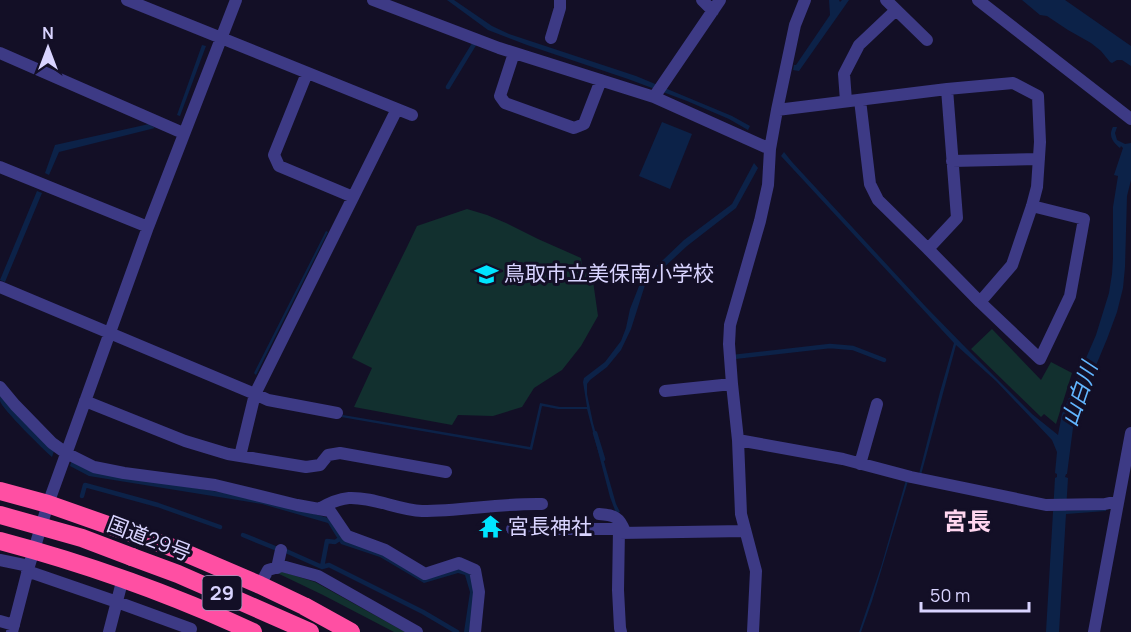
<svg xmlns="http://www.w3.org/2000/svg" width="1131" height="632" font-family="Manrope,'Noto Sans JP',sans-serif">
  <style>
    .green { fill: #12302f }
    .water { fill: #0c2248 }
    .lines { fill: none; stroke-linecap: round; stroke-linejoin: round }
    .stream { stroke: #0c2248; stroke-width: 4.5 }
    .street { stroke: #3d3a85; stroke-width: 12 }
    .highway { stroke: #ff4fa3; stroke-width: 18 }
    .highway-bridge { stroke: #ff4fa3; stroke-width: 18 }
    .labels { text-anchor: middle; stroke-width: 6; stroke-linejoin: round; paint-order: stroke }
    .shield { fill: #130f26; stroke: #9e99be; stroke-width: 1.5 }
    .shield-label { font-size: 20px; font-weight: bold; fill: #d9d4ff }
    .poi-label { font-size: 21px; fill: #d9d4ff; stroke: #130f26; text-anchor: start }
    .street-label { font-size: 21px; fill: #d9d4ff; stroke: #130f26 }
    .water-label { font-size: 22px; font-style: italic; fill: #62b6ff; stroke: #130f26 }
    .quarter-label { font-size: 24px; font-weight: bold; fill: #ffd6f0; stroke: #130f26 }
  </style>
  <rect width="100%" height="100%" fill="#130f26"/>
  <path class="green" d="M467,209L487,215L506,223L538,239L581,258L582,266L592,274L598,316L581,346L562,370L534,388L522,407L493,416L458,415L452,425L354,407L372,368L352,358L407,247L417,226Z
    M992,329L1041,380L1051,362L1072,373L1056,424L1044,414L1041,417L971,349Z
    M280,571L315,582L405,632H394L323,595L275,572Z"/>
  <path class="water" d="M447,0H454L492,26L509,34L636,76L732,116L750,126L748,130L729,119L687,101L628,79L527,45L488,30Z
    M829,0H839L840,2L842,0H849L799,71L793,70L794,65H796L830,15Z
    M1022,0H1065L1131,46V66L1122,60H1117L1112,63L1110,62L1101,51L1091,43L1068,30L1047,16L1040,15Z
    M202,45L206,46L180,116L177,115Z
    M662,122L692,134L670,189L639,176Z
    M149,124L155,128L59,152L49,175L45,173L55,145Z
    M1113,127H1117L1115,133L1117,140L1125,144L1131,143V180L1127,196L1125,267L1123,288L1117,312L1107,339L1084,394L1074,420L1067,474H1066L1065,477L1068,478L1066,511L1106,509V511L1066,514L1059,632H1046L1055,478L1057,477V474L1055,473L1057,452L1052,440L996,381L956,345L921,475L919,474L940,392L954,343L781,156L784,152L792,162L926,307L967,349L1032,414L1058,435L1062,414L1096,335L1109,293L1112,274L1113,258V207L1118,176L1114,175L1123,148L1121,146L1120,148C1113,142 1108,136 1113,127Z
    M754,163L758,168L736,208L687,246L645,285L631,329L621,350L607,367L590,380L587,384V394L593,423L616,504L620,512L616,513L610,497L587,409H558L542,406L532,450L341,417L343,415L530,447L540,403L560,407H587L583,382L584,378L605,362L621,341L626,328L630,309L641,281L684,240L732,204Z
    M37,191L42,193L5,282L0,280Z
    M326,231L328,232L256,375L254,373Z
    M0,391L54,451L52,457C44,450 2,409 0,401C0,398 0,394 0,391Z
    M72,460L90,471L262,499L332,519L383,552L425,577L458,568L470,571L475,592L469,632H464L470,592L465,575L458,573L424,583L380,557L341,544L328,523L262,504L89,476L70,466Z
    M906,480L908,481L872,601L861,632H859L881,567Z"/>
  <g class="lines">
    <path class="stream" d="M448,87L476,41
      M733,357L830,346L853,348L884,360
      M595,433L603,459
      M82,496L85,485L158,505L220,527
      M243,535L275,548
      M286,551L322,567L329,565L423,612L457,632
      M322,567L327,541L335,542L341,538"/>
    <path class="street" d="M127,0L412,115
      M373,0L499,48L654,97
      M702,0L713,11
      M720,0L654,97L770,149
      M886,0L927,40
      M978,0L1131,119
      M551,38L560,8V0
      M0,53L183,133
      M514,53L500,96L505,103L574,128L584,124L601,80
      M307,73L274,155L279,166L353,197
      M860,100L870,184L878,200L928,249
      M846,101L844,74L859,45L896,10
      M777,110L947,89L1013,83L1038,96L1040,142L1037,187L1032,206L1012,265L980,302L928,249L957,218L947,89
      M952,161L1039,159
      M0,167L148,227
      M0,287L255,394L397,109
      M980,302L1040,359L1070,296L1084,219L1032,206
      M0,387L15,405L52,443L66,453L94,467L124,473L215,485L297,505L330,511L347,536L385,550L425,574L459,563L475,570L479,592L475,632
      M665,391L732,384
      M85,401L185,441L228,454L306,467L320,465L328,455L340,453L446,472
      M738,440L843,459L911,477L1046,505L1105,504L1118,501
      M240,456L255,394L268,400L337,413
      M860,464L877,404
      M319,509C329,503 338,499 349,498C374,497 398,510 422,511C462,511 502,503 542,504
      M599,514C614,515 620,517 625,532
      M512,529H619L618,590L620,628L621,632
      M619,533L745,531
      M0,560L29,566
      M277,568L281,550
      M27,571L117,602L191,629
      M260,585L268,570L282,566L318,576L417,632
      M0,621L14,625
      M12,632L29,566L48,504L148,227L236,0
      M109,632L123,578
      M753,632L756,571L741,514L738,440L732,384L729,344L730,325L760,221L768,185L770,149L777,110L795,25L805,0
      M1094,632L1131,433"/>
    <path class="highway" d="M0,491L48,504L176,549L260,585L304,606L351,632
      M0,541C87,564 171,594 253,632
      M132,557L178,574L310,632"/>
    <path class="highway-bridge" d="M0,515L82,538L132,557"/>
  </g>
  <defs>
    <symbol id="school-bare" viewBox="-9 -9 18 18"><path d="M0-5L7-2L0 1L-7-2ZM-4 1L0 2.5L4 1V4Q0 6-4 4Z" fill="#00e5ff" stroke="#130f26" stroke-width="2.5" paint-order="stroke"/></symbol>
    <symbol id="temple-bare" viewBox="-9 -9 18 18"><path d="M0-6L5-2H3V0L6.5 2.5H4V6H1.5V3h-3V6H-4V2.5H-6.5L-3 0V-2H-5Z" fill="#00e5ff" stroke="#130f26" stroke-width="2.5" paint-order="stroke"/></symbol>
  </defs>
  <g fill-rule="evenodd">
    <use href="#school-bare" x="470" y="258" width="33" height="33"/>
    <use href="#temple-bare" x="474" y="510" width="33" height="33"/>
  </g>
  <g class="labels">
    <rect class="shield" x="202.5" y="576" width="39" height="34" rx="4.5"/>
    <g class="shield-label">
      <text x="222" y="600">29</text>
    </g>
    <g class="poi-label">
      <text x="504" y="281">鳥取市立美保南小学校</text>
      <text x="508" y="534">宮長神社</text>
    </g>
    <g class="street-label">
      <text transform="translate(149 539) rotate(21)" y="7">国道29号</text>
    </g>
    <g class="water-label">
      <text transform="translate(1079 394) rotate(-71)" y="8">山白川</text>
    </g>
    <g class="quarter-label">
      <text x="967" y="530">宮長</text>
    </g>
  </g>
  <g transform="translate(48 48)" stroke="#130f26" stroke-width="4.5" paint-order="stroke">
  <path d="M0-4.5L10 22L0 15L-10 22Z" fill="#d9d4ff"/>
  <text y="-9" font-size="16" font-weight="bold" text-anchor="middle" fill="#d9d4ff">N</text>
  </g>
  <path d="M921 602v9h108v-9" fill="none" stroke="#d9d4ff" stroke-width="3"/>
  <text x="930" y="602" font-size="18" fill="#d9d4ff" stroke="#130f26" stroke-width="4.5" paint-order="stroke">50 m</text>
</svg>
